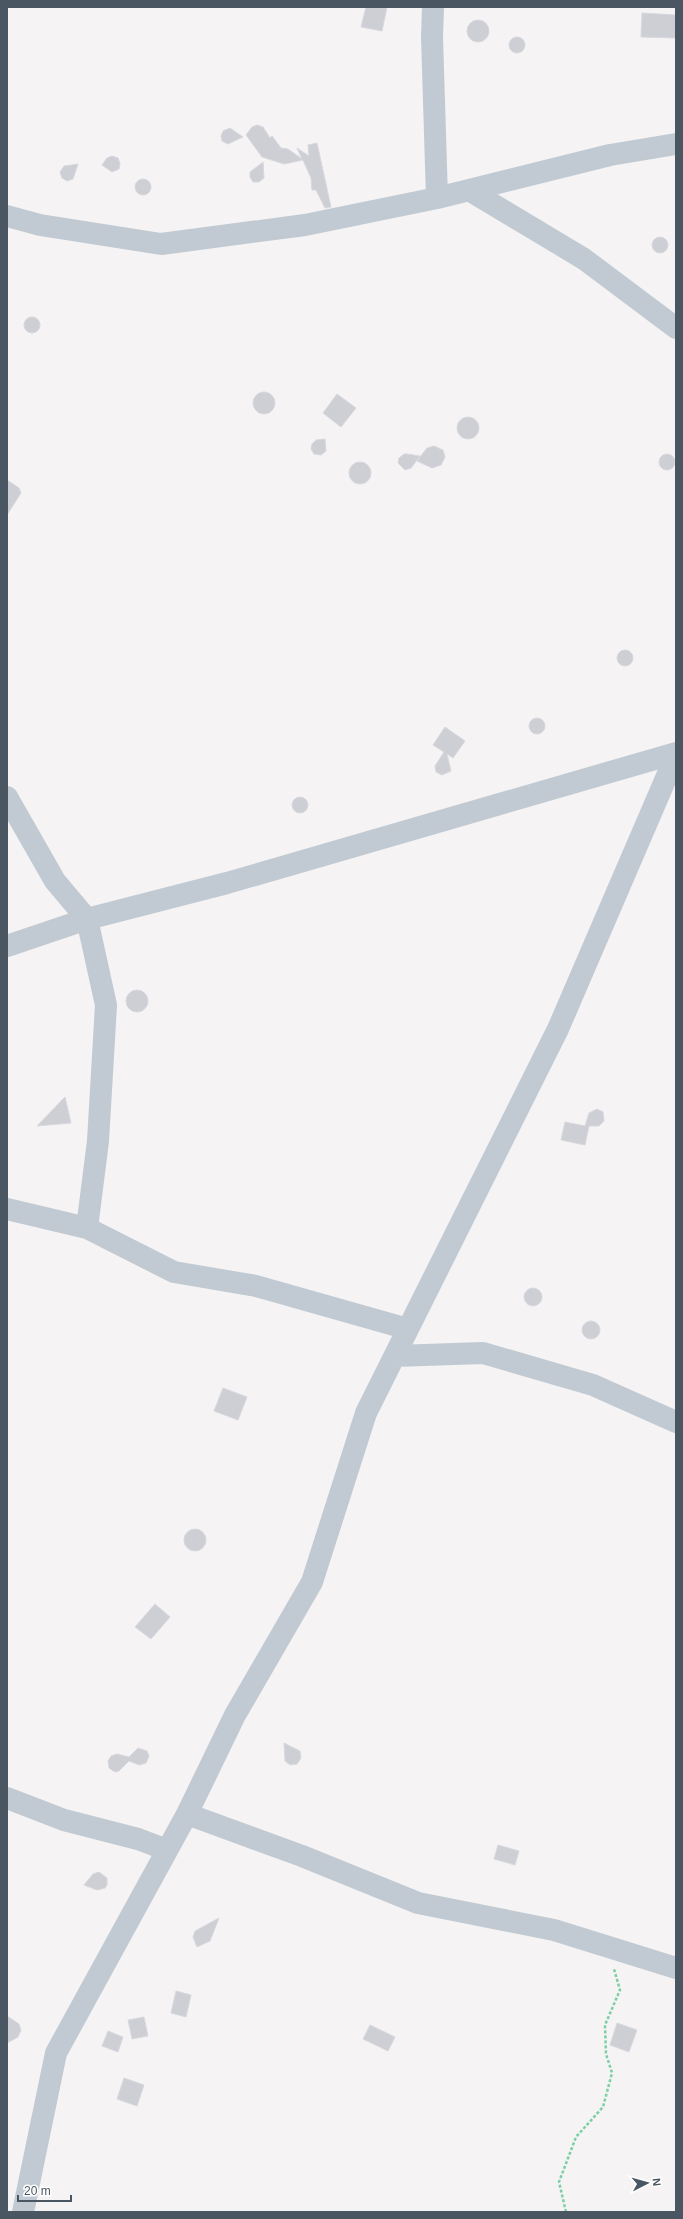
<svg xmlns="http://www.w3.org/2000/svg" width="683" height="2219" font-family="Helvetica,sans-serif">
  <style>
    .building { fill: #cdcfd5; stroke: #d7d9de }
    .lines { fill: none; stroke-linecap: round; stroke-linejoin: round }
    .path { stroke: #7ad0a6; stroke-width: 2.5; stroke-dasharray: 3 2; stroke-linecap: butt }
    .minor { stroke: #c1cad2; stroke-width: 22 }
  </style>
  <rect width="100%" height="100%" fill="#f5f3f3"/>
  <path class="building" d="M366,7H387L382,31L361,27Z
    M642,13L676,15V38L641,37Z
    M467 31a11 11 0 1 1 22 0a11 11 0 1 1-22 0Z
    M509 45a8 8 0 1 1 16 0a8 8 0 1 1-16 0Z
    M257,125L263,127L270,138L272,136L281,148L288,149L302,159L297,148L309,156L308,145L317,143L331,207L325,208L316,190H312L311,178L303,160L284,164L262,157L246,135L252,127Z
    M230,128L243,137L228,144L222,141L221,136L223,131Z
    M112,156L118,158L120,164L119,169L112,172L102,165L107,158Z
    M263,162L264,178L259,182H253L250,177V172Z
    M78,164L73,179L67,181L62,178L60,172L64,166Z
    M135 187a8 8 0 1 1 16 0a8 8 0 1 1-16 0Z
    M652 245a8 8 0 1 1 16 0a8 8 0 1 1-16 0Z
    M24 325a8 8 0 1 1 16 0a8 8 0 1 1-16 0Z
    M253 403a11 11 0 1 1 22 0a11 11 0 1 1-22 0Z
    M337,394L356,408L341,427L323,413Z
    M457 428a11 11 0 1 1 22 0a11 11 0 1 1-22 0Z
    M325,439L326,451L321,455L314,454L311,449L312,444L316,440Z
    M434,446L443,450L445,457L441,465L432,468L417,461L427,448Z
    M404,454H407L420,456L411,468L405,470L398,463L399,458Z
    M659 462a8 8 0 1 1 16 0a8 8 0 1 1-16 0Z
    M349 473a11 11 0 1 1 22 0a11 11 0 1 1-22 0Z
    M7,480L19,488L21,493L7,515Z
    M617 658a8 8 0 1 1 16 0a8 8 0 1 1-16 0Z
    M529 726a8 8 0 1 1 16 0a8 8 0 1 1-16 0Z
    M445,727L465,741L453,758L447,754L451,771L442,775L436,772L435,766L444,752L433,745Z
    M292 805a8 8 0 1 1 16 0a8 8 0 1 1-16 0Z
    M126 1001a11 11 0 1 1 22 0a11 11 0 1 1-22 0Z
    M65,1097L71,1123L37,1126Z
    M597,1109L603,1112L604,1121L599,1126H589L585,1145L561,1140L565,1122L585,1126L589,1113Z
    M524 1297a9 9 0 1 1 18 0a9 9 0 1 1-18 0Z
    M582 1330a9 9 0 1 1 18 0a9 9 0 1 1-18 0Z
    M223,1388L247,1397L238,1420L214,1411Z
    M184 1540a11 11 0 1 1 22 0a11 11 0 1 1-22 0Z
    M155,1604L170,1617L151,1639L135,1627Z
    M284,1743L300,1751L301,1758L297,1764L290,1765L285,1761Z
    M138,1748L147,1751L149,1756L146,1763L139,1765L129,1761L119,1771L115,1772L109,1768L108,1761L111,1756L117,1754L129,1757Z
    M498,1845L519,1851L515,1865L494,1859Z
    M99,1872L107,1878V1885L105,1888L97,1890L84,1885L93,1874Z
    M219,1918L210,1941L197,1947L193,1937L195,1931Z
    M176,1991L191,1995L186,2017L171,2013Z
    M7,2016L19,2024L21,2030L18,2037L7,2043Z
    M144,2017L148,2036L132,2039L128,2020Z
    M617,2023L637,2030L629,2052L610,2045Z
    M370,2025L395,2037L388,2051L363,2039Z
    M108,2031L123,2037L118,2052L102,2046Z
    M124,2078L144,2085L137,2106L117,2099Z"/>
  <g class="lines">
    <path class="path" d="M566,2212L559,2182L576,2137L603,2107L612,2073L606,2054L605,2025L620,1990L614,1969"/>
    <path class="minor" d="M433,7L432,37L437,198
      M469,190L584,259L676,328
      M7,216L40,225L161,244L305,225L437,198L610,155L676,144
      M7,797L55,881L87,919L106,1005L98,1141L87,1228
      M7,946L87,919L227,883L676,753
      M7,1209L87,1228L174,1272L256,1286L408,1329
      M395,1356L483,1353L593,1385L676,1422
      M7,1798L64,1820L138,1839L167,1850
      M187,1814L302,1856L418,1903L554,1930L676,1968
      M23,2212L56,2053L187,1814L235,1715L312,1582L366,1413L558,1029L676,755"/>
  </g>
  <rect width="683" height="2219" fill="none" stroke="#4a5661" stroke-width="16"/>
  <g transform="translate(647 2183) rotate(84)" stroke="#ffffff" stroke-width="3" paint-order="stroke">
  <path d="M0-3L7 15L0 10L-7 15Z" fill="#4a5661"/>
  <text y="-6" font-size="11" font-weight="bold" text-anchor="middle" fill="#4a5661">N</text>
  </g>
  <path d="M18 2195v6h53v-6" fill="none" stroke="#4a5661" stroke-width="2"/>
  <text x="24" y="2195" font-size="12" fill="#4a5661" stroke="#ffffff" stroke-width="3" paint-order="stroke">20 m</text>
</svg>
